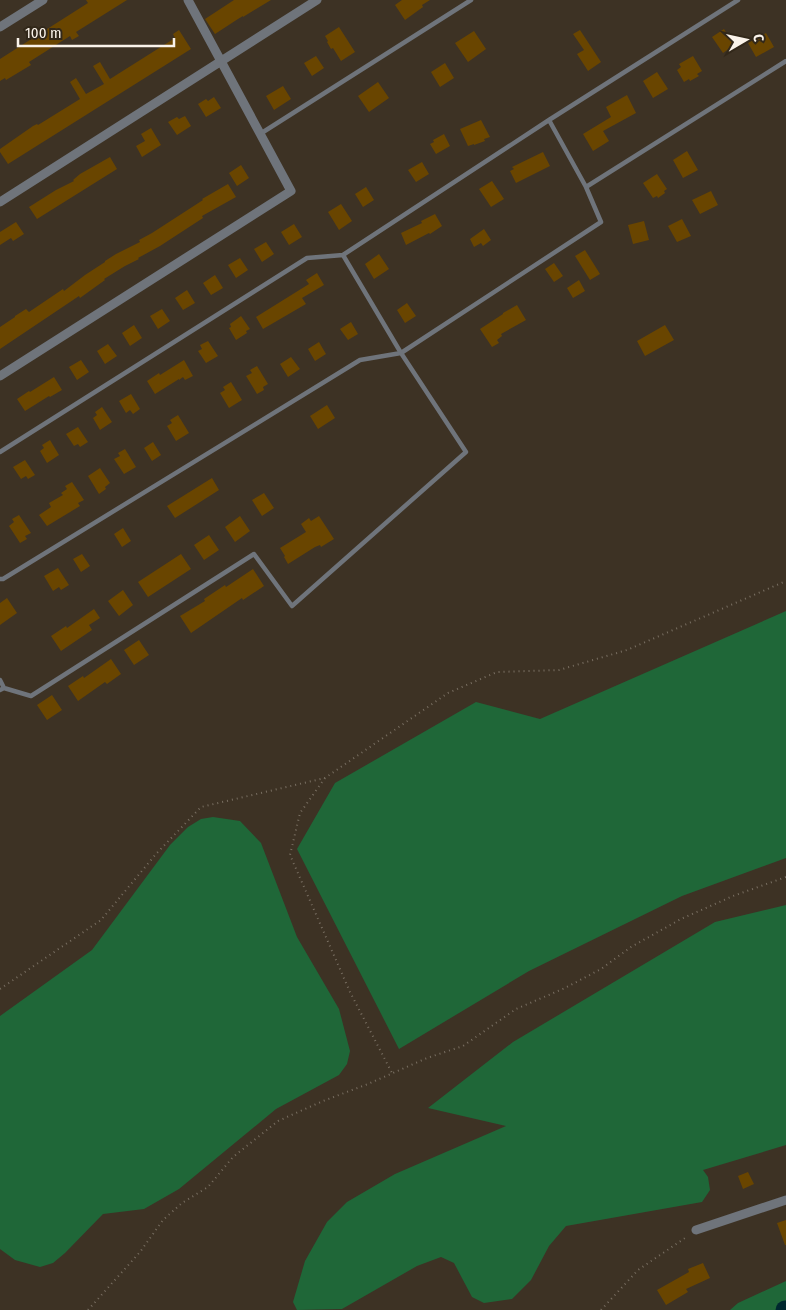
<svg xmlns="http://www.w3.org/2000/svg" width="786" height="1310" font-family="'Fira Sans Condensed',sans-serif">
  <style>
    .green { fill: #1f6738 }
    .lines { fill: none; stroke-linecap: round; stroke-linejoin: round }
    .river { stroke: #00282f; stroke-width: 19 }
    .building { fill: #694500 }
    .path { stroke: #796f62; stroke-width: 2; stroke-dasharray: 1 4; stroke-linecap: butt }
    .service { stroke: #6f747b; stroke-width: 4.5 }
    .minor { stroke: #6f747b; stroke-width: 9 }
  </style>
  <rect width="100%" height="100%" fill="#3d3224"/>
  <path class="green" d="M786,611V858L682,896L529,971L399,1049L297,849L335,783L476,702L540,719Z
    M213,817L240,821L261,843L297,937L339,1009L350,1051L347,1064L339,1075L276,1109L179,1189L144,1209L103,1214L65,1253L53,1263L40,1267L15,1260L0,1249V1016L92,950L170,845L188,827L201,819Z
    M786,905V1145L703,1170L708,1177L710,1190L702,1202L566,1226L549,1246L531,1280L512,1299L484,1303L472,1297L454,1263L441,1257L417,1266L342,1309L297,1310L293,1302L305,1261L327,1222L347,1202L395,1174L506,1126L428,1108L513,1042L715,922Z
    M786,1281V1310H730L738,1303Z"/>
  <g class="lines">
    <path class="river" d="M785,1310H786"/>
  </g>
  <path class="building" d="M86,0H127L76,32L79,36L72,40L70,36L29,62L31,65L6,80L5,78L0,81V59L88,3Z
    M234,0H271L243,17V16L238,19L215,34L205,19Z
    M402,0H430L422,5L423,7L405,20L395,5Z
    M339,27L355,52L341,61L333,48L331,49L327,42L328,41L325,36Z
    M724,29L734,45L723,53L712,37Z
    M179,30L191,49L8,164L0,152V149L33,126L37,124L38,125L80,99L70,82L76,78L86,94L104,84L93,66L100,62L110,79L175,38L173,34Z
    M580,30L601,62L588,71L577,54L584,50L573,34Z
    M474,31L486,49L468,62L455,43Z
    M766,33L774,47L756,57L748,43Z
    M316,56L324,68L312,76L304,63Z
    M693,56L702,71L697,74L699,76L690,81L689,79L684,82L677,70L681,67L679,64Z
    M445,63L454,78L440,87L431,72Z
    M657,72L668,89L653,98L643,81Z
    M378,82L389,98L369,112L358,96Z
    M283,86L291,99L274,110L266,96Z
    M627,95L636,113L603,131L609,141L593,151L583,134L611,117L606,107Z
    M214,97L221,108L206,117L198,104L206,99L208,101Z
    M185,116L191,126L177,135L168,122L177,117L179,119Z
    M481,120L490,137L484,139L485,141L474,145V144L468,146L460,129Z
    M151,128L161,145L142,157L136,146L145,141L141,134Z
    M444,134L450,146L436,154L430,144L434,142L433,140Z
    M687,151L698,170L683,178L673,160Z
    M543,152L550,166L516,183L510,171L514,169L512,167Z
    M110,157L117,169L37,219L29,207L56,190L74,181L73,180L80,174Z
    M422,162L429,174L416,182L408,170Z
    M241,165L249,178L237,186L229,173Z
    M657,174L667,189L664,191L665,193L658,198L657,196L653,198L643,183Z
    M492,181L504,199L491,207L479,189Z
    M228,184L236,197L202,216L203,218L160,246L138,258L139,259L125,266L104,279L105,280L80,298L79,296L0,349V327L15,317V316L26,309L29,312L63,289L64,291L85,275L105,262V261L116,254L140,242L139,240L152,233L203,200L202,199Z
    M366,187L374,200L363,207L355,194Z
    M711,191L718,205L700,214L692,200Z
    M341,204L352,221L339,230L328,212Z
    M435,214L442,226L430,234L429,233L406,245L401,233L422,223L421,221Z
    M682,219L691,236L677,242L668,226Z
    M644,221L649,240L633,244L628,225Z
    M16,222L24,234L13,241L11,238L0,245V232Z
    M294,224L302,237L289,245L281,232Z
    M484,229L491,240L483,246L481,243L474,247L470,239Z
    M266,242L274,254L262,262L254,249Z
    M585,250L600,274L590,280L575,256Z
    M379,254L389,269L374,279L365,264Z
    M240,258L248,270L236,278L228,265Z
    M554,263L563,276L554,282L545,269Z
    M317,273L324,285L302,298L306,304L263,329L256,317L309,284L306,280Z
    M215,275L223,288L211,295L203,283Z
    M579,280L585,291L573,298L567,288Z
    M187,290L195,303L183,310L175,298Z
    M407,303L416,316L405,323L397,310Z
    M517,305L526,320L501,334L502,336L497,340L499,343L492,347L480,329L503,314V313Z
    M162,309L170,321L158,329L150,316Z
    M241,316L250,329L246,331L247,333L236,340L229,328L231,327L230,324Z
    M351,322L358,334L348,340L340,329Z
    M134,325L142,338L130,346L122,333Z
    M665,325L674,340L645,356L637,341Z
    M208,341L218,356L206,363L198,351L202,349L200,345Z
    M319,342L326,354L315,361L308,349Z
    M108,344L117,356L105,364L97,351Z
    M291,357L300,369L288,377L280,364Z
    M81,360L89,372L77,380L69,367Z
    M184,360L193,376L185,380L183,377L179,380V379L155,394L147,381L159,373L160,375Z
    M257,366L268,384L263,387L264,390L257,394L246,376L252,373L250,370Z
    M54,377L62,390L50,397L49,396L25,411L17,399L29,391L30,392Z
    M231,382L242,400L229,408L220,393L225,390L223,387Z
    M131,394L140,409L133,414L130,410L126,413L119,401Z
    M327,405L335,418L318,429L310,416Z
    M102,407L112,422L100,430L93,418L97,415L95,412Z
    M178,415L189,433L176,441L167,426L172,423L170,420Z
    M78,427L88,442L80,447L78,444L74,446L66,434Z
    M50,440L59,455L47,463L40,451L44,448L42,445Z
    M153,442L161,455L152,461L144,448Z
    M125,449L136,467L124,474L114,459L120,456L118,453Z
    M25,460L35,475L28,479L26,476L21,479L13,467Z
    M100,468L110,483L105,487L106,489L99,494L88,476Z
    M212,478L219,490L175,518L167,506Z
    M72,482L84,500L78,503L80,506L47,526L39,515L51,507L49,503L63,495L61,493L67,489L65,486Z
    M264,493L274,508L262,516L252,500Z
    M19,515L31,533L25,536L27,539L20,543L9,526L14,522L12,519Z
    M240,516L250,531L235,542L225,527Z
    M319,516L334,539L321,547L320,545L315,547L288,564L284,557L285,556L280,548L306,532L301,524L309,518L311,521Z
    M123,528L131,541L122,547L114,534Z
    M209,535L219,550L204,560L194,545Z
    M82,554L90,566L81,572L73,559Z
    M181,554L191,569L148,597L138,582Z
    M58,568L69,585L61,590L59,587L53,591L44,576Z
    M253,569L264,586L243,600L242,598L191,633L180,616L205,601L204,599L225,585L226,587Z
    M123,590L133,605L119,616L108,601Z
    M7,598L17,613L0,625V603Z
    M94,609L100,618L89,625L92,630L61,651L51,636L66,626L67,628Z
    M139,640L149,655L134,665L124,650Z
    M111,659L121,674L107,684L105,682L78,701L68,686L83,676L84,678Z
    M52,695L62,710L47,720L37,705Z
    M748,1172L754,1184L743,1189L738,1176Z
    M786,1220V1245H785L777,1223Z
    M703,1263L710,1278L686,1289L688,1292L666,1305L657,1290L689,1272L688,1269Z"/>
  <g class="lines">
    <path class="path" d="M325,778L300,813L290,855L350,992L392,1073
      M0,989L101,920L156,854L201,807L325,778L448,693L497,672L559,670L627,650L786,581
      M88,1310L140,1252L163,1220L182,1203L208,1187L233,1157L278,1121L323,1101L368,1084L427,1058L463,1046L516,1009L565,988L601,969L631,947L681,919L733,896L786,877
      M601,1310L638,1270L688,1236"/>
    <path class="service" d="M260,134L471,0
      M586,187L786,61
      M0,452L307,258L343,255L549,120L738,0
      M0,579H3L360,360L401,353L601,222L586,187L549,120
      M0,680L4,688
      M0,690L4,688L31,696L254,554L292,606L466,452L401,353L343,255"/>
    <path class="minor" d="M0,27L43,0
      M0,202L317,0
      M0,376L291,191L188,0
      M696,1230L786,1200"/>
  </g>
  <g transform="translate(746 40) rotate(81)" stroke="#32281a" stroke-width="4" paint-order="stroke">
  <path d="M0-4L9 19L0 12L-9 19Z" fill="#faf3ea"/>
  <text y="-8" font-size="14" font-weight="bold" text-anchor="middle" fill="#faf3ea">С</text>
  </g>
  <path d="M18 38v8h156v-8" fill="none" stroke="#faf3ea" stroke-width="2.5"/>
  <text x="25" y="38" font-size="15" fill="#faf3ea" stroke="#32281a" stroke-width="4" paint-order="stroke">100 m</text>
</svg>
